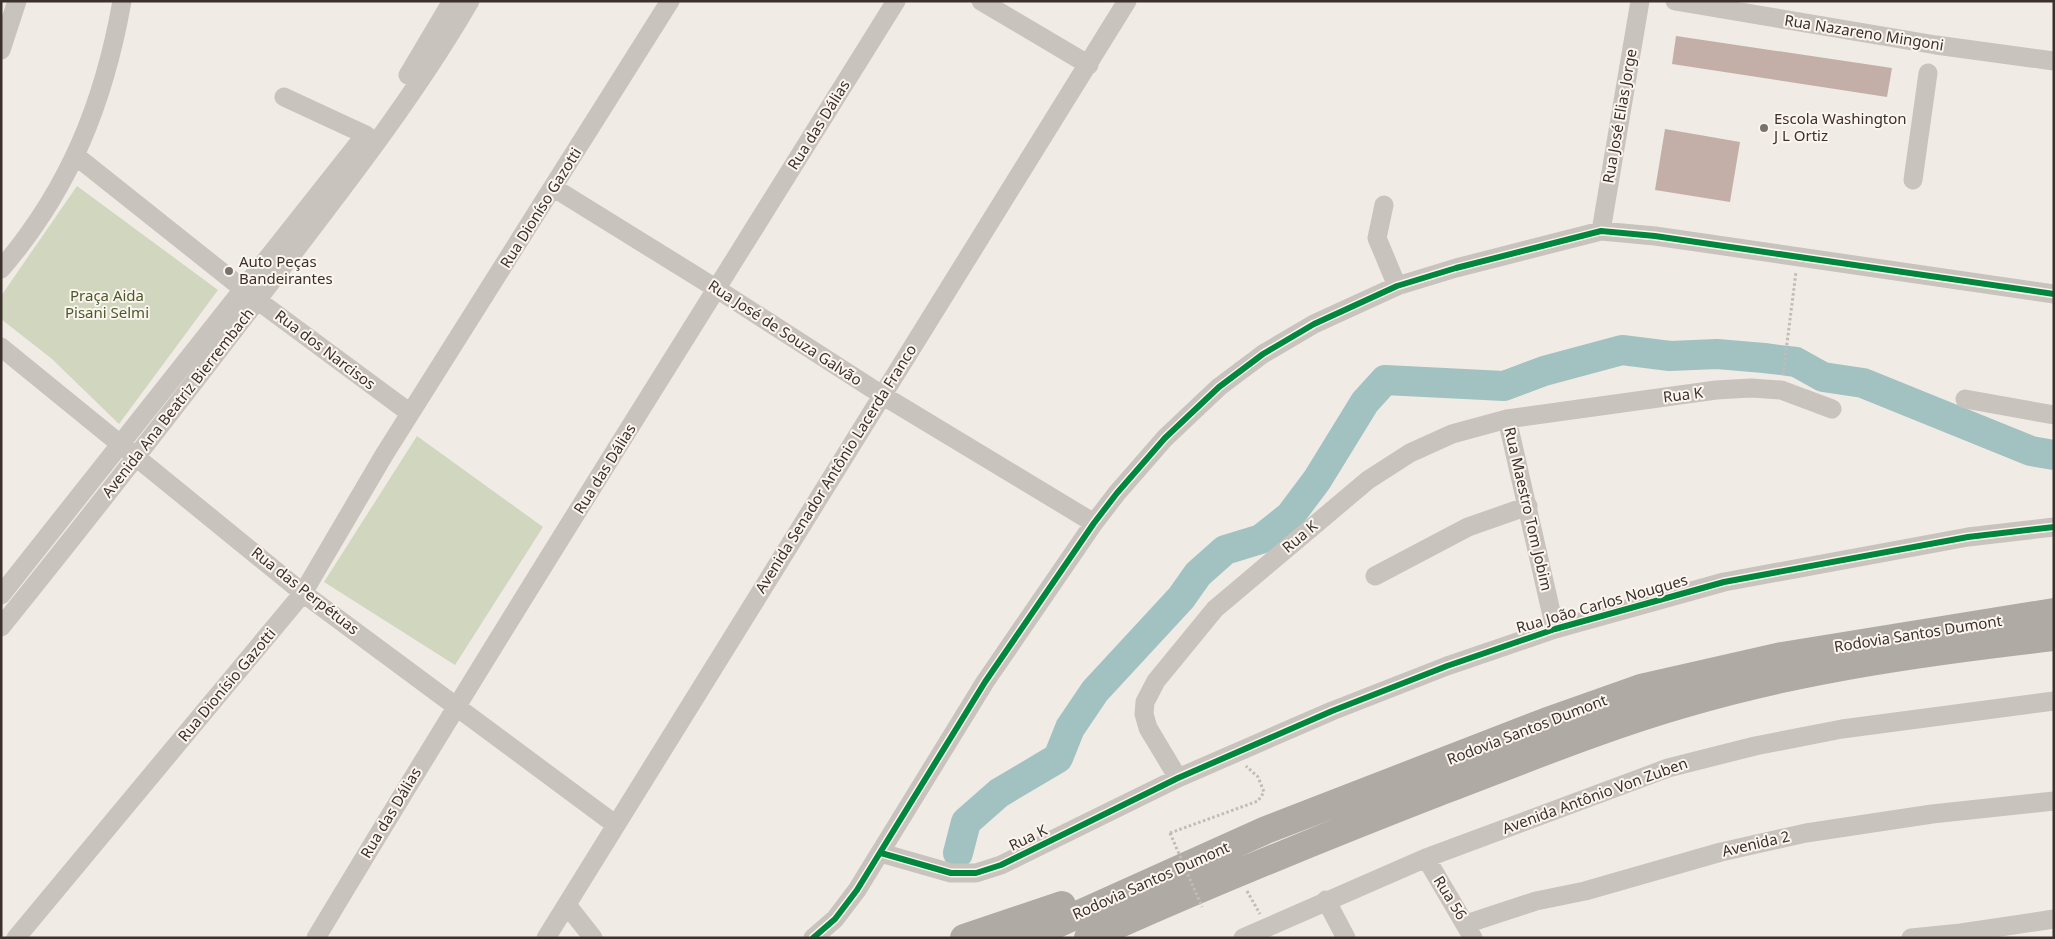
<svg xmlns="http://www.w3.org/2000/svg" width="2055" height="939" font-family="'Noto Sans',sans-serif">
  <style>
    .green { fill: #d1d6bf }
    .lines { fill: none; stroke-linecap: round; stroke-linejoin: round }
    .river { stroke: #a1c2c1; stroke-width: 30 }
    .building { fill: #c3afa7 }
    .path { stroke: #c2bbb6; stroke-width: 3; stroke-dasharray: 2.5 2.5; stroke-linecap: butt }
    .minor { stroke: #c9c3be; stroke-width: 19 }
    .highway { stroke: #afaaa4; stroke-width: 28 }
    .path-bridge { stroke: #c2bbb6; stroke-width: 3; stroke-dasharray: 2.5 2.5; stroke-linecap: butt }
    .cycleway-casing { stroke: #fbf5ee; stroke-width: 9 }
    .cycleway { stroke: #00873e; stroke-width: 6 }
    .poi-dot { fill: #7a716c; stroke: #fbf5ee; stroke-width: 2 }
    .labels { text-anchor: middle; stroke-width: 4; stroke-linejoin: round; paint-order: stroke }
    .street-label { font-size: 15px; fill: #3b302b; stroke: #fbf5ee }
    .poi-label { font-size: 15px; fill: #3b302b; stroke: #fbf5ee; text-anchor: start }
    .park-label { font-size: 15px; fill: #4a5a2e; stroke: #fbf5ee }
  </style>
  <rect width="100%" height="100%" fill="#f0ebe5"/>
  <path class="green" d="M77,186L218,290L119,424L52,359L1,319V296Z
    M417,436L543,527L455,665L324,582Z"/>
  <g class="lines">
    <path class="river" d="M958,853L966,822L999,793L1058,758L1070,728L1095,691L1181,598L1198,574L1225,550L1261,539L1290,516L1317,480L1365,402L1385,380L1504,386L1544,371L1622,350L1670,356L1717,354L1764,358L1796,362L1823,377L1863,383L2031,451L2054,455"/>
  </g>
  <path class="building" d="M1676,36L1892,68L1887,97L1672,64Z
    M1665,129L1740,142L1730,202L1655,190Z"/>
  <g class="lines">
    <path class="path" d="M1783,375L1796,272
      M1170,833L1258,801L1264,792L1258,777L1246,766
      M1247,891L1260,914"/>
    <path class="minor" d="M981,1L1089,65
      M1675,1L1936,45L2054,61
      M1,50L17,1
      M408,75L452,1
      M284,97L366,135
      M76,156L257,300L410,413
      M1913,180L1928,73
      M554,188L717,289L882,395L1094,523
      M1384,205L1377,238L1397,286
      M1601,231L1640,1
      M1,269C69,190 104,103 122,1
      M1,347L303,593L616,825
      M1965,399L2054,415
      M1507,419L1555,629
      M1375,576L1468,527L1528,506
      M1,595L358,144
      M1,627C97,508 191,387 284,265C349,180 416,94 470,1
      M1178,778L1148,728L1144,714L1145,702L1156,681L1215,609L1368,480L1410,453L1452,434L1507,419L1716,390L1751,388L1781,390L1832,409
      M881,853L951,873H976L1001,865L1178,778L1332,711L1447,666L1555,629L1724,582L1968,537L2054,527
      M1426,858L1473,938
      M1326,900L1346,938
      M567,905L593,938
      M1466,924L1536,901L1585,891L1721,852L1806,833L1932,814L2054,801
      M16,938L303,593L384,455L670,1
      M316,938C505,623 702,313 896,1
      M546,938L1127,1
      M813,938L835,919L857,890L985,682L1094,523L1117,493L1165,438L1219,387L1263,354L1314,324L1397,286L1456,268L1601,231L1655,236L2054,294
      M1243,938L1426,858L1668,768L1755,746L1842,729L2054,701
      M1911,938L1961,933L2054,919"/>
    <path class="highway" d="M964,938L1062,905
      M1026,938L1266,830L1545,722L1641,688L1782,656L2054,612
      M1088,938C1206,885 1326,836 1447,789C1526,759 1606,726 1687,703C1806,668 1931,651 2054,637"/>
    <path class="path-bridge" d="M1170,833L1202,907"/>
    <defs>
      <path id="cycleway" d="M881,853L951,873H976L1001,865L1178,778L1332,711L1447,666L1555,629L1724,582L1968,537L2054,527
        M813,938L835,919L857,890L985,682L1094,523L1117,493L1165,438L1219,387L1263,354L1314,324L1397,286L1456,268L1601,231L1655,236L2054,294"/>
    </defs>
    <use href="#cycleway" class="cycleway-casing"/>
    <use href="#cycleway" class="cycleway"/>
  </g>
  <g class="poi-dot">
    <circle cx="1764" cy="128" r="5"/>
    <circle cx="229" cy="271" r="5"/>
  </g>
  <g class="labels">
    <g class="street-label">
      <text transform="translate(1864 33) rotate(9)" y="5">Rua Nazareno Mingoni</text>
      <text transform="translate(1620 116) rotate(-80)" y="5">Rua José Elias Jorge</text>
      <text transform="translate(819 125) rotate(-58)" y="5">Rua das Dálias</text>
      <text transform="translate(541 208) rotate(-58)" y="5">Rua Dioníso Gazotti</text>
      <text transform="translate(785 333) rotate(33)" y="5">Rua José de Souza Galvão</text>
      <text transform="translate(325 350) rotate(37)" y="5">Rua dos Narcisos</text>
      <text transform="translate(1683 395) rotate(-7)" y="5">Rua K</text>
      <text transform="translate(178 403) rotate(-52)" y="5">Avenida Ana Beatriz Bierrembach</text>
      <text transform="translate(605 469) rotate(-58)" y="5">Rua das Dálias</text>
      <text transform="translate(836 469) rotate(-58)" y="5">Avenida Senador Antônio Lacerda Franco</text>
      <text transform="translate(1528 509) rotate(77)" y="5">Rua Maestro Tom Jobim</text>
      <text transform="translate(1300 537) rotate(-40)" y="5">Rua K</text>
      <text transform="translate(305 591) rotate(38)" y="5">Rua das Perpétuas</text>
      <text transform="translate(1602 604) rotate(-16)" y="5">Rua João Carlos Nougues</text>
      <text transform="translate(1918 634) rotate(-9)" y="5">Rodovia Santos Dumont</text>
      <text transform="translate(227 685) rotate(-50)" y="5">Rua Dionísio Gazotti</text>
      <text transform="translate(1527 730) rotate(-21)" y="5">Rodovia Santos Dumont</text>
      <text transform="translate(1595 796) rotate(-20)" y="5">Avenida Antônio Von Zuben</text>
      <text transform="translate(391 813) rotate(-59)" y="5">Rua das Dálias</text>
      <text transform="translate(1028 838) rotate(-26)" y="5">Rua K</text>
      <text transform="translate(1756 844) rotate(-13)" y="5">Avenida 2</text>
      <text transform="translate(1151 881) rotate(-24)" y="5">Rodovia Santos Dumont</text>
      <text transform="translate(1450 898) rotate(58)" y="5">Rua 56</text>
    </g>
    <g class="poi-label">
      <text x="1774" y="124">Escola Washington<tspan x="1774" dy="17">J L Ortiz</tspan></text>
      <text x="239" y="267">Auto Peças<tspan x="239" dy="17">Bandeirantes</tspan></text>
    </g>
    <g class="park-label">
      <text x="107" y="301">Praça Aida<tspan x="107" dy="17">Pisani Selmi</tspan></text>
    </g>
  </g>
  <rect width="2055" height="939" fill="none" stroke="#3b302b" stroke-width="5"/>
</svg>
